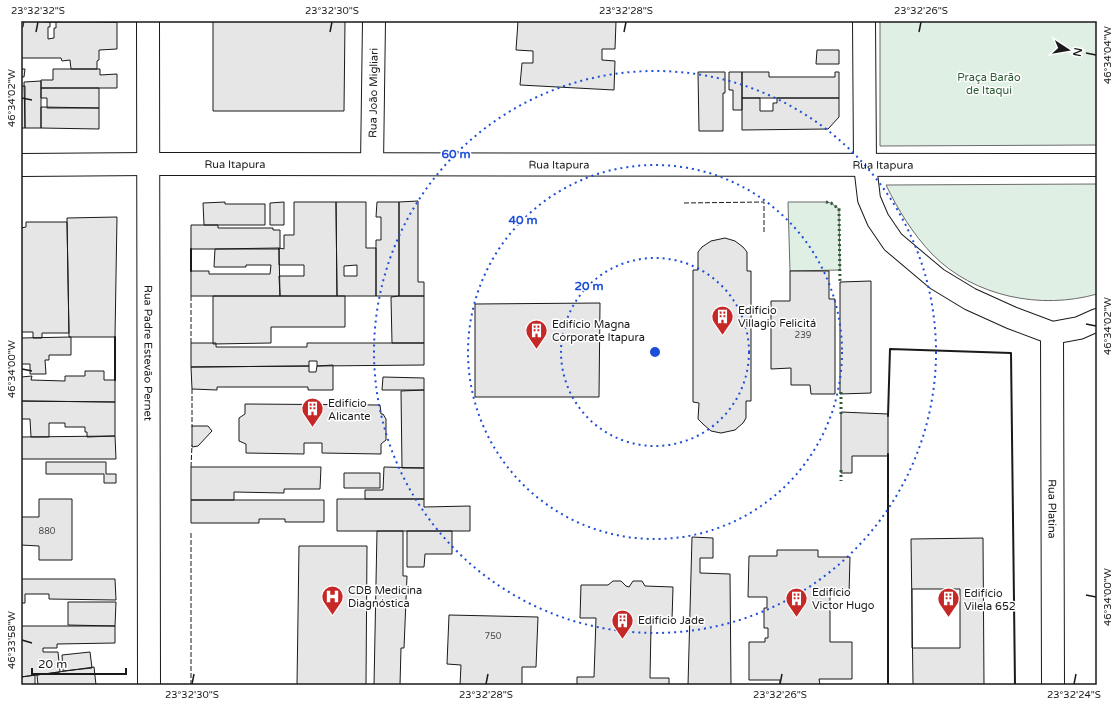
<svg xmlns="http://www.w3.org/2000/svg" width="1118" height="706" font-family="'Varela Round',sans-serif">
  <style>
    .green { fill: #e0efe3; stroke: #6a6a6a }
    .building { fill: #e6e6e6; stroke: #1a1a1a; fill-rule: evenodd }
    .lines { fill: none; stroke-linecap: round; stroke-linejoin: round }
    .minor-casing { stroke: #1a1a1a; stroke-width: 24 }
    .minor { stroke: #fff; stroke-width: 22 }
    .hedge { stroke: #2b5a34; stroke-width: 3; stroke-dasharray: 2 3; stroke-linecap: butt }
    .fence { stroke: #1a1a1a; stroke-width: 1; stroke-dasharray: 5 2; stroke-linecap: butt }
    .wall { stroke: #1a1a1a; stroke-width: 2 }
    .ticks { fill: none; stroke: #1a1a1a; stroke-width: 1.5 }
    .ring { fill: none; stroke: #1d4ed8; stroke-width: 2; stroke-dasharray: 2 4 }
    .labels { text-anchor: middle; stroke-width: 3; stroke-linejoin: round; paint-order: stroke }
    .number-label { font-size: 9px; fill: #4d4d4d }
    .park-label { font-size: 11px; fill: #2b5a34; stroke: #fff }
    .street-label { font-size: 11px; fill: #1a1a1a; stroke: #fff }
    .poi-label { font-size: 11px; fill: #1a1a1a; stroke: #fff; text-anchor: start }
    .centre { fill: #1d4ed8; stroke: #fff; stroke-width: 2 }
    .ring-label { font-size: 12px; text-anchor: middle; font-weight: bold; fill: #1d4ed8; stroke: #fff; stroke-width: 3; stroke-linejoin: round; paint-order: stroke }
    .neatline { fill: none; stroke: #1a1a1a; stroke-width: 1.5 }
    .ticks-label { font-size: 10px; text-anchor: middle; fill: #1a1a1a }
  </style>
  <rect width="100%" height="100%" fill="#fff"/>
  <path class="green" d="M880,21H1097V145L880,146Z
    M1097,184V294C1041,310 974,297 932,254C913,234 898,210 886,185Z
    M788,202H826L831,203L839,209L840,270L790,271Z"/>
  <path class="building" d="M21,21H117V22H50Z
    M24,21L50,22V27H48V39L54,38V28H56V21L117,22V49L99,50V60L97,61V69H71L70,60L62,61L61,58H21V27H23Z
    M213,21H345L344,111H213Z
    M518,21H616L615,49H602V60L615,61L614,90L520,85L522,63H533V51L516,50Z
    M817,50H839V64H816Z
    M21,69H25L24,77H21Z
    M53,69H100V75L117,74V88H41V80H53Z
    M698,72H725V93H723V131H699Z
    M729,72H742V110H733V90H729Z
    M742,72H769V77H835V72H839V98H742Z
    M41,81V128H25L24,82Z
    M21,86H25V128H21Z
    M41,88H99V108H47V98H41Z
    M742,98H760V111H773V103H777V98H839V117L828,129L742,130Z
    M41,107L99,108V129L41,128Z
    M418,201V282H424V296H399V202Z
    M225,202V204H265V225H204L203,203Z
    M284,202V225H270V203Z
    M294,202H336L337,296H280L279,276H304V265H279V248L284,249V235H294Z
    M336,202H366V248H376V296H337ZM357,265V276H344V266Z
    M377,202H399V296H376V240H381V217H376Z
    M117,217L115,337H69L67,218Z
    M26,222H67L69,333H42V338H33V332H21V228L26,227Z
    M191,225H218V228H273V230H280V249H191Z
    M725,238L735,241L743,247L747,252V271H751V401H746V418L743,423L735,430L721,433L711,431L703,424L698,419L699,403L693,402V270H698V252L702,247L711,241Z
    M279,248L280,296H191V271H209V274H270L271,265H246V267H214L215,249Z
    M790,271H829V299H835V394H811L810,385H791V368L771,369V301H790Z
    M871,281V393L840,394V282Z
    M213,296H345V327H271V343L213,344Z
    M399,296H424V343H392L391,297Z
    M600,303L599,397H475V304Z
    M71,337V355H49V360H45L46,374H30V364H21V338Z
    M191,343H216V347H307V343H424V365L317,366V361H309V366L191,367Z
    M333,365V390H308V387H217V390L192,389L191,367L309,366V372H316L317,366Z
    M85,371H104V380H115V402L21,401V377L32,376L31,380L65,381V376H85Z
    M383,377L424,378V390H382Z
    M424,390V468H402L401,391Z
    M21,401L115,402V436L87,437V432H85V427H65V423H49V437H31L30,419H21Z
    M245,404L380,405L381,414H383L386,419V440L381,444V454L322,453V443H304V454L246,453V444L239,441V418L245,414Z
    M841,412L888,414V456H852V473H841Z
    M192,426H208L212,431L198,446L192,447Z
    M115,436L116,459H21V437Z
    M46,462H106V474H116V483H104V474H46Z
    M191,467H321L320,489H284V493L234,492V500H191Z
    M384,467L424,468V499H365V490H383Z
    M344,473H380V488H344Z
    M39,499H72V560H39V546L21,545V517H39Z
    M337,499H424V507L470,506V531H337Z
    M191,500H324V522H285V519H259V523H191Z
    M377,531H403V576H407L404,648H401L400,685H374Z
    M407,531H452V554H425L424,567H407Z
    M692,537L713,538V558H700V573L730,574L731,685H688Z
    M983,538L984,685H913L911,539Z
    M299,546H367L366,685H297Z
    M777,550H818V557H850L849,594H830V642H852V679H819L820,685H780V680H749V642H765V638H768V628H764V608H767V597H748L749,556H777Z
    M21,579H115L116,600L49,599V594H25V603H21Z
    M613,581H621L626,586L629,587L633,581H642L645,586L673,587L672,620L652,619L651,626L650,678H669V685H577V677H594L596,618H580L581,585H608Z
    M912,589H960V648H912Z
    M68,602H116L115,626L68,625Z
    M449,615L538,617L536,667H522V685H460L461,665L447,664Z
    M21,626H115V643L57,644V648H43V652H58L60,672L21,677Z
    M90,652L92,668L63,671L62,655Z
    M94,667L96,685H38L37,675Z
    M35,675V685H21V677Z"/>
  <g class="lines">
    <defs>
      <g id="minor">
        <path id="s1" d="M148,21L149,685"/>
        <path d="M864,21L865,165L869,199L878,220L893,242L937,279L970,299L1012,318L1052,333L1079,328L1097,320"/>
        <path id="s2" d="M372,164L374,21"/>
        <path id="s3" d="M21,165L148,164L1097,165"/>
        <path id="s4" d="M1052,333L1053,685"/>
      </g>
    </defs>
    <use href="#minor" class="minor-casing"/>
    <use href="#minor" class="minor"/>
    <path class="hedge" d="M826,202L831,203L839,209L840,284
      M841,392V414
      M841,470V481"/>
    <path class="fence" d="M684,203L764,202V234
      M191,343V296
      M192,389V427
      M191,467L192,445
      M191,685V531"/>
    <path class="wall" d="M191,271V249
      M115,380V337
      M888,416L890,349L1011,353L1015,685
      M888,454V685"/>
  </g>
  <path class="ticks" d="M36,32L38,22M330,32L332,22M624,32L626,22M919,32L921,22M1086,53L1096,55M22,98L32,100M1086,324L1096,326M22,369L32,371M1086,595L1096,597M22,640L32,643M192,684L194,674M486,684L488,674M780,684L782,674M1074,684L1076,674"/>
  <g class="ring">
    <circle cx="655" cy="352" r="94"/>
    <circle cx="655" cy="352" r="187"/>
    <circle cx="655" cy="352" r="281"/>
  </g>
  <defs>
    <symbol id="building-pin" viewBox="-11 -11 22 30"><path d="M0 17L-7.5 6A9.5 9.5 0 1 1 7.5 6Z" fill="#c62828" stroke="#fff"/><path d="M-4-6H4V6H1V3H-1V6H-4ZM-2.5-4.3h1.7v1.8h-1.7ZM.8-4.3h1.7v1.8H.8ZM-2.5-1h1.7V.8h-1.7ZM.8-1h1.7V.8H.8Z" fill="#fff"/></symbol>
    <symbol id="hospital-pin" viewBox="-11 -11 22 30"><path d="M0 17L-7.5 6A9.5 9.5 0 1 1 7.5 6Z" fill="#c62828" stroke="#fff"/><path d="M-5-5h3v3.5h4V-5h3V5h-3V1.5h-4V5h-3Z" fill="#fff"/></symbol>
  </defs>
  <g fill-rule="evenodd">
    <use href="#building-pin" x="710" y="304" width="25" height="34"/>
    <use href="#building-pin" x="524" y="318" width="25" height="34"/>
    <use href="#building-pin" x="300" y="396" width="25" height="34"/>
    <use href="#hospital-pin" x="320" y="584" width="25" height="34"/>
    <use href="#building-pin" x="784" y="586" width="25" height="34"/>
    <use href="#building-pin" x="936" y="586" width="25" height="34"/>
    <use href="#building-pin" x="610" y="608" width="25" height="34"/>
  </g>
  <g class="labels">
    <g class="number-label">
      <text x="803" y="338">239</text>
      <text x="47" y="534">880</text>
      <text x="493" y="639">750</text>
    </g>
    <g class="park-label">
      <text x="989" y="81">Praça Barão<tspan x="989" dy="13">de Itaqui</tspan></text>
    </g>
    <g class="street-label">
      <text dy="4" stroke="none"><textPath href="#s2" startOffset="71">Rua João Migliari</textPath></text>
      <text dy="4" stroke="none"><textPath href="#s3" startOffset="214">Rua Itapura</textPath></text>
      <text dy="4" stroke="none"><textPath href="#s3" startOffset="538">Rua Itapura</textPath></text>
      <text dy="4" stroke="none"><textPath href="#s3" startOffset="862">Rua Itapura</textPath></text>
      <text dy="4" stroke="none"><textPath href="#s1" startOffset="332">Rua Padre Estevão Pernet</textPath></text>
      <text dy="4" stroke="none"><textPath href="#s4" startOffset="176">Rua Platina</textPath></text>
    </g>
    <g class="poi-label">
      <text x="738" y="314">Edifício<tspan x="738" dy="13">Villagio Felicitá</tspan></text>
      <text x="552" y="328">Edifício Magna<tspan x="552" dy="13">Corporate Itapura</tspan></text>
      <text x="328" y="407">Edifício<tspan x="328" dy="13">Alicante</tspan></text>
      <text x="348" y="594">CDB Medicina<tspan x="348" dy="13">Diagnóstica</tspan></text>
      <text x="812" y="596">Edifício<tspan x="812" dy="13">Victor Hugo</tspan></text>
      <text x="964" y="597">Edifício<tspan x="964" dy="13">Vilela 652</tspan></text>
      <text x="638" y="624">Edifício Jade</text>
    </g>
  </g>
  <circle cx="655" cy="352" r="6" class="centre"/>
  <g class="ring-label">
    <text x="456" y="158">60 m</text>
    <text x="523" y="224">40 m</text>
    <text x="589" y="290">20 m</text>
  </g>
  <rect width="1118" height="706" fill="none" stroke="#ffffff" stroke-width="44"/>
  <g transform="translate(1068 50) rotate(102)" stroke="#ffffff" stroke-width="3" paint-order="stroke">
  <path d="M0-3L7 15L0 10L-7 15Z" fill="#1a1a1a"/>
  <text y="-6" font-size="11" font-weight="bold" text-anchor="middle" fill="#1a1a1a">N</text>
  </g>
  <path d="M32 668v6h94v-6" fill="none" stroke="#1a1a1a" stroke-width="2"/>
  <text x="38" y="668" font-size="12" fill="#1a1a1a" stroke="#ffffff" stroke-width="3" paint-order="stroke">20 m</text>
  <rect x="22" y="22" width="1074" height="662" class="neatline"/>
  <g class="ticks-label">
    <text x="38" y="14">23°32'32"S</text>
    <text x="332" y="14">23°32'30"S</text>
    <text x="626" y="14">23°32'28"S</text>
    <text x="921" y="14">23°32'26"S</text>
    <text transform="translate(1107 55) rotate(-90)" y="4">46°34'04"W</text>
    <text transform="translate(11 98) rotate(-90)" y="4">46°34'02"W</text>
    <text transform="translate(1107 326) rotate(-90)" y="4">46°34'02"W</text>
    <text transform="translate(11 369) rotate(-90)" y="4">46°34'00"W</text>
    <text transform="translate(1107 597) rotate(-90)" y="4">46°34'00"W</text>
    <text transform="translate(11 640) rotate(-90)" y="4">46°33'58"W</text>
    <text x="192" y="698">23°32'30"S</text>
    <text x="486" y="698">23°32'28"S</text>
    <text x="780" y="698">23°32'26"S</text>
    <text x="1074" y="698">23°32'24"S</text>
  </g>
</svg>
